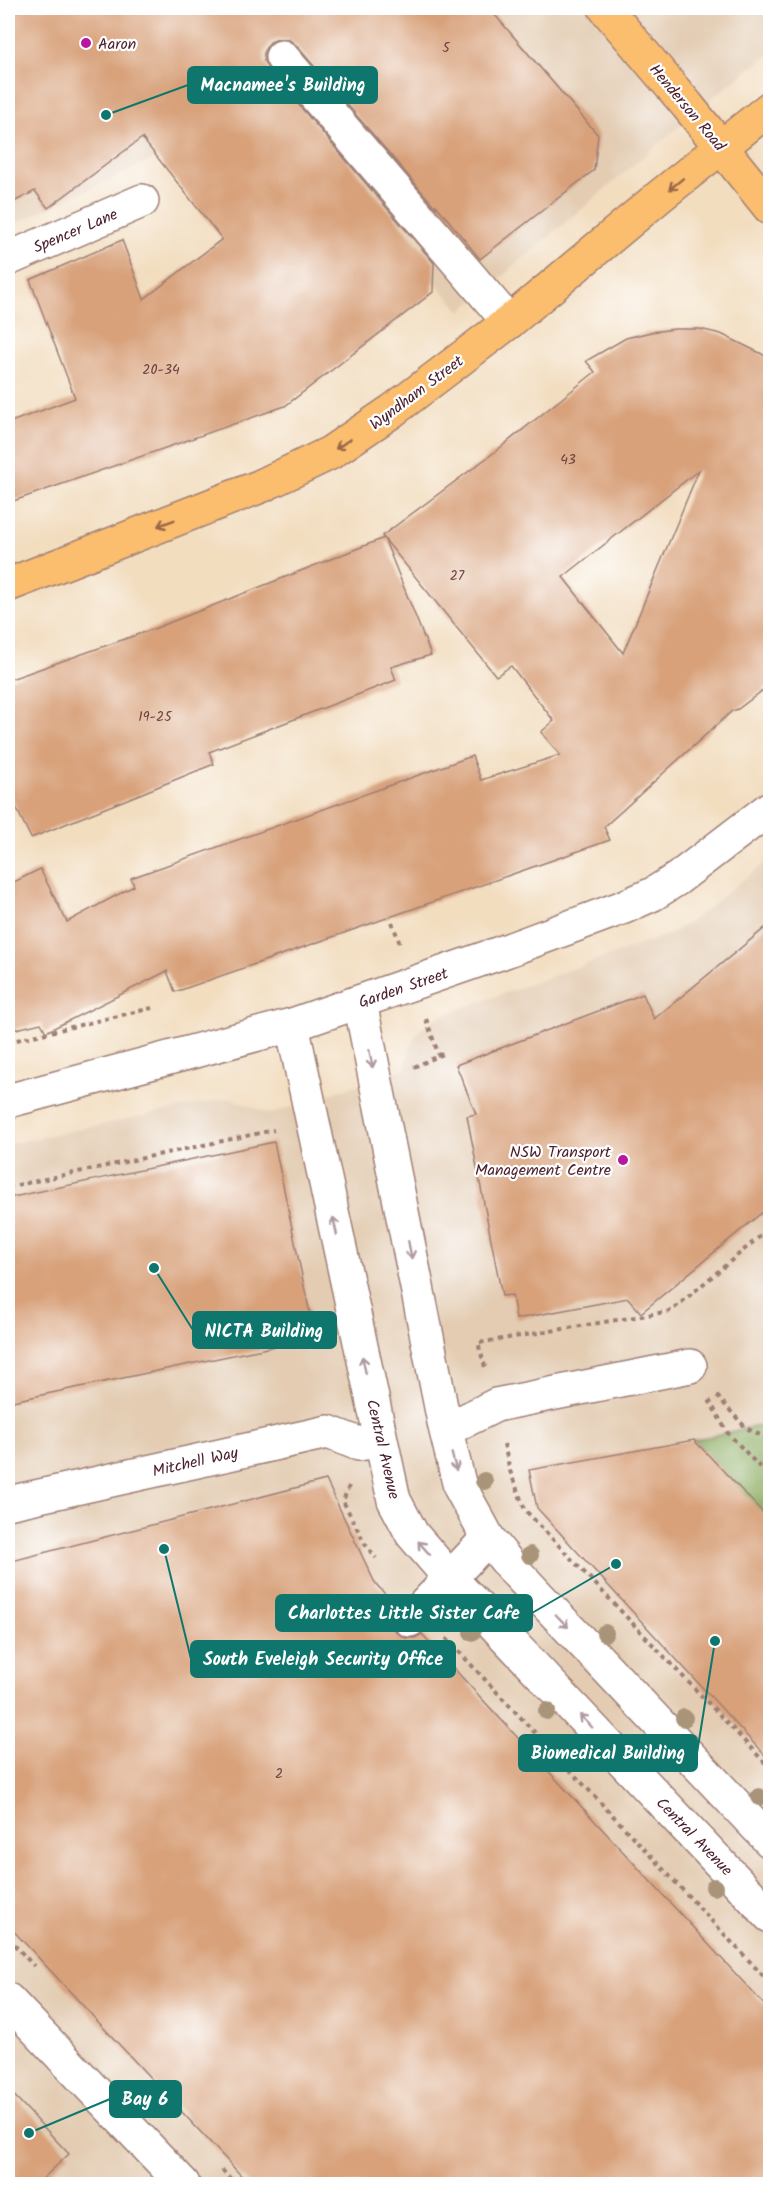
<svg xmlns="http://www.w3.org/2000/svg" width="778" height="2192" font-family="Kalam,sans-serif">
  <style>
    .built { fill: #e3ccb2 }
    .forest { fill: #8aab5f; stroke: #6a6545; stroke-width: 1.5 }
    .building { fill: #d8a17a; fill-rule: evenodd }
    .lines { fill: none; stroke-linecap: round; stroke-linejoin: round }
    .minor-casing { stroke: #9e7e75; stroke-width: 36 }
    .major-casing { stroke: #9e7e75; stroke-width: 36 }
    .path { stroke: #9e7e75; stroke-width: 4; stroke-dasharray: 4.5 4.5; stroke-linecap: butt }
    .minor { stroke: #fff; stroke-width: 33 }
    .major { stroke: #fbbd6e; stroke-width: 33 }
    .tree { fill: #a9947a }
    .oneway { stroke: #9a6649 }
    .oneway2 { stroke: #ae9aa0 }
    .poi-dot { fill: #b5179e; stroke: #fff; stroke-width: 2 }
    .labels { text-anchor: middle; stroke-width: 4.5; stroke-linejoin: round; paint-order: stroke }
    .number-label { font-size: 14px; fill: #6e403f }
    .poi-label { font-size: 16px; fill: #4a1f2b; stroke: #fff; text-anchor: start }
    .street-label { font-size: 16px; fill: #4a1f2b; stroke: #fff }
    .leader { fill: none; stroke: #0f766e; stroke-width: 2 }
    .callout-dot { fill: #0f766e; stroke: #fff; stroke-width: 2 }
    .callout { fill: #0f766e; stroke: #0f766e; stroke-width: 2 }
    .callout-label { font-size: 18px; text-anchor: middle; font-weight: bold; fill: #fff }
  </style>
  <rect width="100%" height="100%" fill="#fff"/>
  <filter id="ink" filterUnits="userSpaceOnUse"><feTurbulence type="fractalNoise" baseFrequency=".0167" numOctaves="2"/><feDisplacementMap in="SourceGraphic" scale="12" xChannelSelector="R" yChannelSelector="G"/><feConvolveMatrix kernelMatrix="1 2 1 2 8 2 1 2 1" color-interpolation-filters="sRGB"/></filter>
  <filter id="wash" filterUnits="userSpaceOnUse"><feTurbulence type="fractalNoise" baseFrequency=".008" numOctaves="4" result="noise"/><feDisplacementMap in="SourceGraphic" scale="24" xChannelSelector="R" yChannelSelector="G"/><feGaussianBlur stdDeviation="1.35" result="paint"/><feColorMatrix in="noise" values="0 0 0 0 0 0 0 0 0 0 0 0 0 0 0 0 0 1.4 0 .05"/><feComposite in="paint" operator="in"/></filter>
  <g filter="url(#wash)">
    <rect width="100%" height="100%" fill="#f2ddbf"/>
    <path class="built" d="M8,8H770V54L728,85L461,311L269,105L8,227Z
      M770,859V2184H8V1144L228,1098L271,1114L406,1068L410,1046L419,1031L431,1021L448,1013L670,934L690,922Z"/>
    <path class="forest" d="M770,1423V1521L694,1440Z"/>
    <g id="blocks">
      <path class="building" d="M8,8H489L598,135L594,170L480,259L436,205V208L296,45L288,39H278L270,42L264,51V61L268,69L434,263L433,292L285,406L8,503V423L75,398L30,280L122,240L144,299L222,239L142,138L48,208L35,191L8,205Z
        M675,329H700L721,334L762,354L771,362V684L738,709L732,711L604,827L610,840L175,992L167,971L46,1032L41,1023L8,1031V885L40,869L67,922L134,886L131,878L472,756L481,780L560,755L541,732L554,721L511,666L496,676L382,536L496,451L595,372L586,361L626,338L651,332ZM699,470L623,653L563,577Z
        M384,538L431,655L391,667L396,680L209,752L214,764L31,838L8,791V680L156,628Z
        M771,923V1205L641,1313L628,1298L516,1319L512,1295L502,1296L467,1116L476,1114L456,1065L643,994L654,1019Z
        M274,1142L315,1338L8,1402V1198Z
        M694,1440L771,1521V1762L537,1508L529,1470Z
        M326,1480L375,1583L397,1607L392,1616V1625L397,1633L406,1638H415L422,1634L771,2012V2184H249L8,1925V1562Z
        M8,2089L69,2154L37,2184H8Z"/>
    </g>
  </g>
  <g filter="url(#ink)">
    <use href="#blocks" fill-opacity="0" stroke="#9e7e75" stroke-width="1.5"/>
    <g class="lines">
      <defs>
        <path id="minor" d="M282,57L509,322
          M8,259L142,201
          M360,1002L445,1427L460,1487L488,1538L513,1569L770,1841
          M292,1025L394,1500L412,1534L450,1578L770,1916
          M8,1101L292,1025L500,953L624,907L653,894L677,879L770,808
          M458,1424L496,1405L690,1366
          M8,1503L328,1432L359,1444L380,1440
          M410,1620L488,1538
          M8,2000L183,2184"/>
        <path id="major" d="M605,8L687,105L770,208
          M8,585L261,486L330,453L392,411L509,322L660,196L770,108"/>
      </defs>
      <use href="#minor" class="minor-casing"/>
      <use href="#major" class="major-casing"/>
      <path class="path" d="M392,922L400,944
        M426,1019L439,1056
        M8,1042L152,1008
        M414,1067L443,1054
        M8,1187L274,1130
        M485,1367L478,1343L671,1311L770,1228
        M717,1396L746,1428L770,1440
        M709,1400L727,1432L770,1478
        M504,1444L510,1471L525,1510L770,1768
        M349,1486L343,1501L365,1544L376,1558
        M446,1638L770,1983
        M8,1938L34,1966
        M222,2170L236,2184"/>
      <use href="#minor" class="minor"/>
      <use href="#major" class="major"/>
    </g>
    <g class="tree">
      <circle cx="484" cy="1481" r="9"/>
      <circle cx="530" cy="1555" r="9"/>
      <circle cx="472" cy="1632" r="9"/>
      <circle cx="605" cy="1633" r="9"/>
      <circle cx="547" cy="1711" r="9"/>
      <circle cx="684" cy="1718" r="9"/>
      <circle cx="759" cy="1797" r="9"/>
      <circle cx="714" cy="1887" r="9"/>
    </g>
    <defs><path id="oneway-shaft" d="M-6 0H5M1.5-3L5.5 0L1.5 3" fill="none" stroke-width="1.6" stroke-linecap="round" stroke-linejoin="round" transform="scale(1.5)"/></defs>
    <g class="oneway">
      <use href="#oneway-shaft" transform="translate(676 184) rotate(141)"/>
      <use href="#oneway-shaft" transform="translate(343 444) rotate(146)"/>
      <use href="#oneway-shaft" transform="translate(166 523) rotate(159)"/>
    </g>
    <g class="oneway2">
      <use href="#oneway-shaft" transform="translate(371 1059) rotate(79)"/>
      <use href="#oneway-shaft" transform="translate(335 1226) rotate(-102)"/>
      <use href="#oneway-shaft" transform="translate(410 1250) rotate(79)"/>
      <use href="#oneway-shaft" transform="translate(364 1365) rotate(-102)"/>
      <use href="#oneway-shaft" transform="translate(454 1462) rotate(75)"/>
      <use href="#oneway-shaft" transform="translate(424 1548) rotate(-131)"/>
      <use href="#oneway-shaft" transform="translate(562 1621) rotate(46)"/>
      <use href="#oneway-shaft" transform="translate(586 1721) rotate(-134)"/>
    </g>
  </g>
  <g class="poi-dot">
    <circle cx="86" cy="43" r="6"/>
    <circle cx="623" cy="1160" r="6"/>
  </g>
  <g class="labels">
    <g class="number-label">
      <text x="446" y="52">5</text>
      <text x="161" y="374">20-34</text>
      <text x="568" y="464">43</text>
      <text x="457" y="580">27</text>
      <text x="155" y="721">19-25</text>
      <text x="279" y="1778">2</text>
    </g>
    <g class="poi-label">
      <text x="98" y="49">Aaron</text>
      <text x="611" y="1157" text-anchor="end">NSW Transport<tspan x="611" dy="18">Management Centre</tspan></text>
    </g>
    <g class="street-label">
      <text transform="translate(688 107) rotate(50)" y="6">Henderson Road</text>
      <text transform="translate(75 230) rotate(-23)" y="6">Spencer Lane</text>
      <text transform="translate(416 392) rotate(-37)" y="6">Wyndham Street</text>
      <text transform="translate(403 987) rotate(-19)" y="6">Garden Street</text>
      <text transform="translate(384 1449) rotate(77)" y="6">Central Avenue</text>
      <text transform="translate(195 1461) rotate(-13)" y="6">Mitchell Way</text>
      <text transform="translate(695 1836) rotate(46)" y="6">Central Avenue</text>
    </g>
  </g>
  <path class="leader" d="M106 115L188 85M154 1268L193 1330M616 1564L532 1613M164 1549L191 1659M715 1641L697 1753M29 2133L110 2099"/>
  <g class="callout-dot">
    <circle cx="106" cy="115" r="6"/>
    <circle cx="154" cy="1268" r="6"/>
    <circle cx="616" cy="1564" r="6"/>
    <circle cx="164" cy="1549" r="6"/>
    <circle cx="715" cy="1641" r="6"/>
    <circle cx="29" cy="2133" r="6"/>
  </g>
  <g class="callout">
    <rect x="188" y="67" width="189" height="36" rx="6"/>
    <rect x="193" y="1312" width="143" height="36" rx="6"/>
    <rect x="276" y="1595" width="256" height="36" rx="6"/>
    <rect x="191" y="1641" width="264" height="36" rx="6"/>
    <rect x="519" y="1735" width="178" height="36" rx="6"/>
    <rect x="110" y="2081" width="71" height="36" rx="6"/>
  </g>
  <g class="callout-label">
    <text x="283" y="91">Macnamee's Building</text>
    <text x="264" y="1337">NICTA Building</text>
    <text x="404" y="1619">Charlottes Little Sister Cafe</text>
    <text x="323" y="1665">South Eveleigh Security Office</text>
    <text x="608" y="1759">Biomedical Building</text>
    <text x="145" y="2105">Bay 6</text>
  </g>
  <rect width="778" height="2192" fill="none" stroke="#fff" stroke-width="30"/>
</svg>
